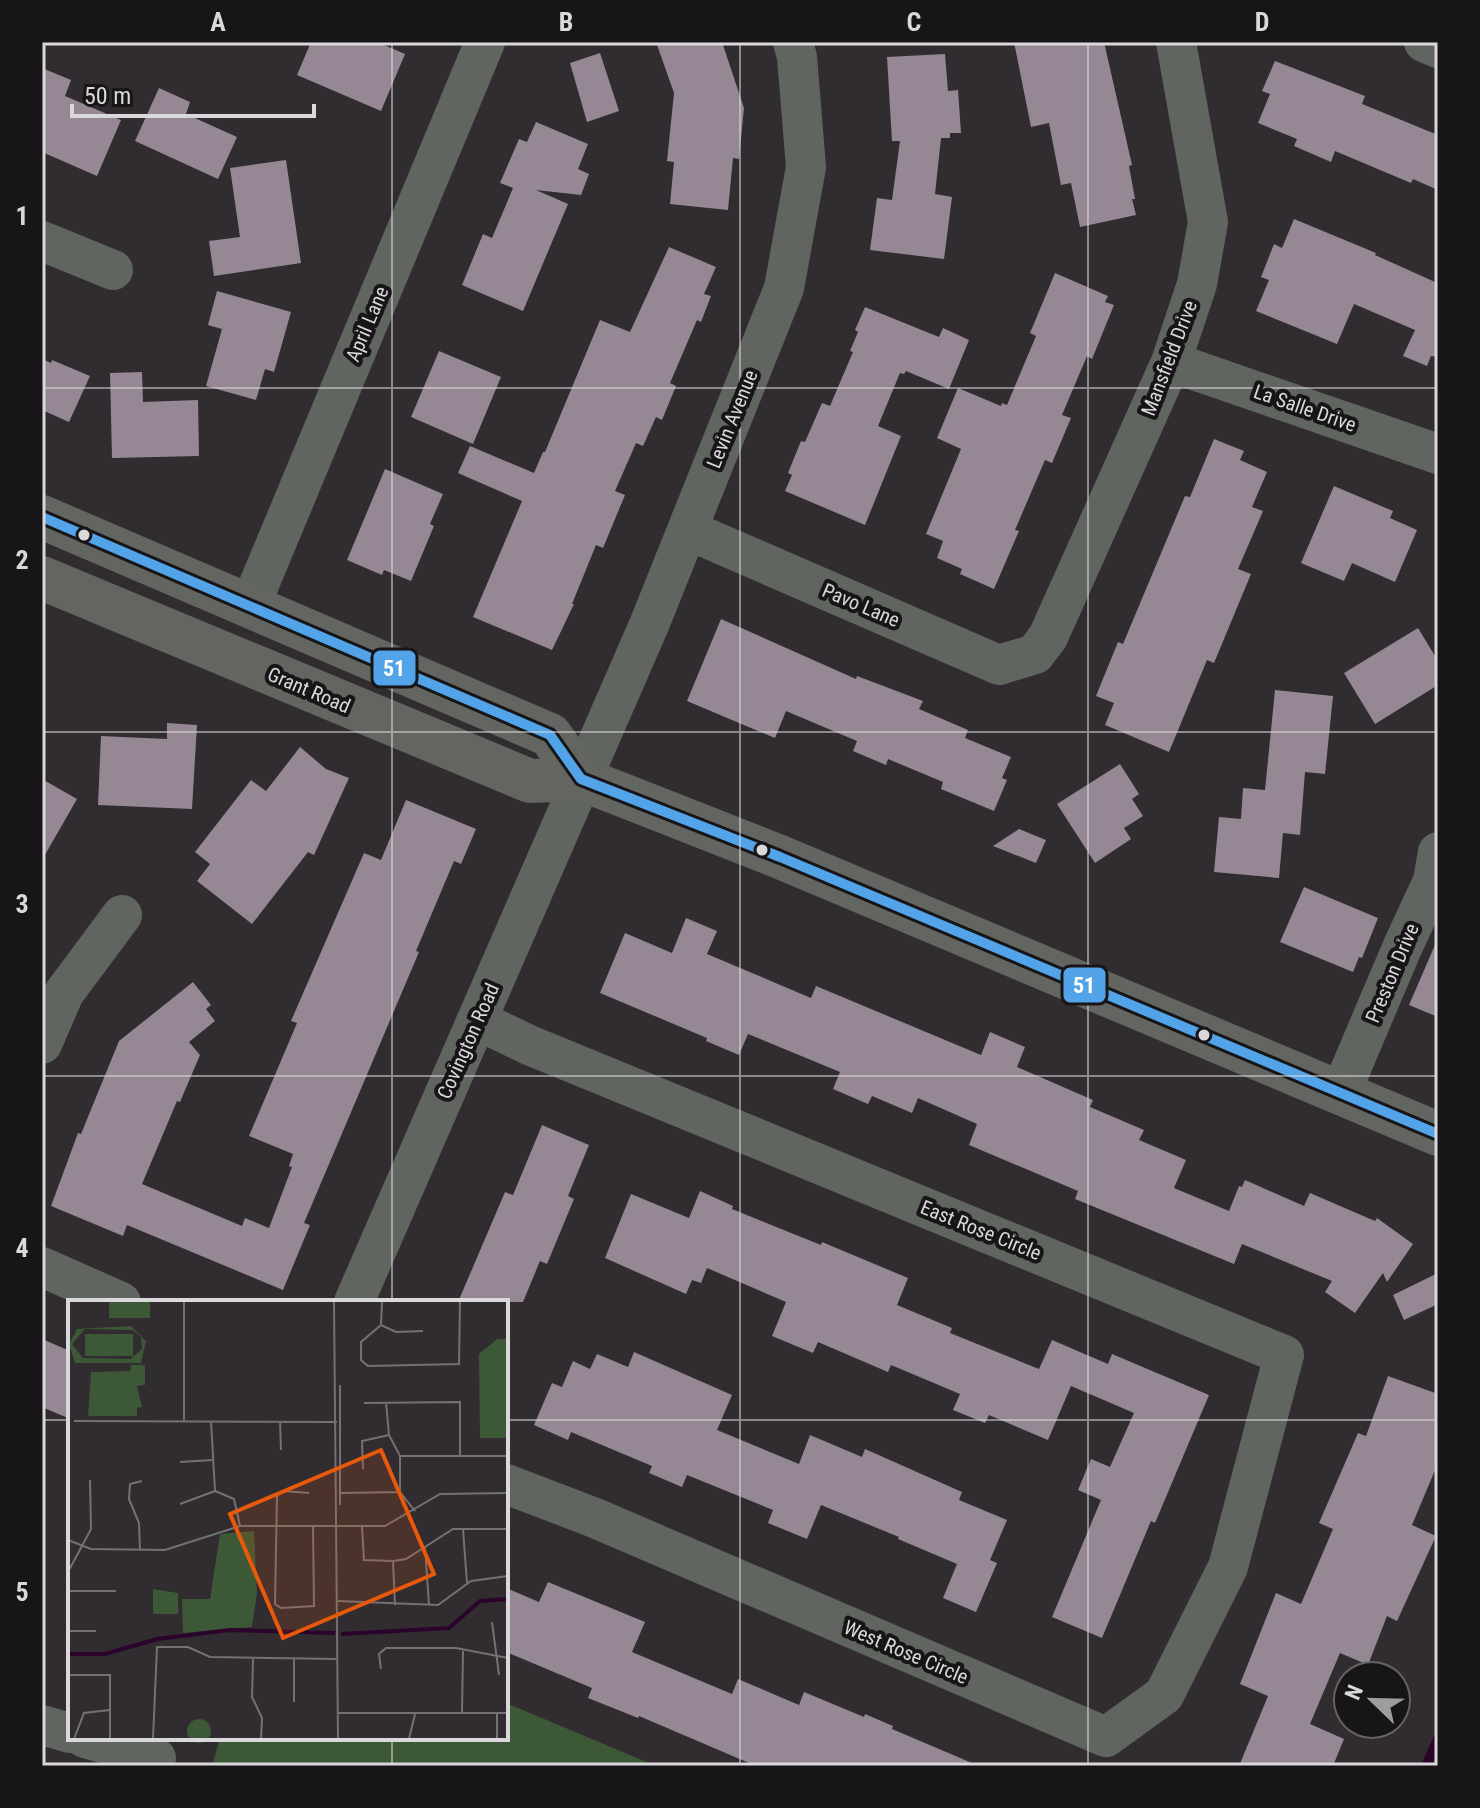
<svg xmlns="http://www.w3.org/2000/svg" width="1480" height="1808" font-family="'Roboto Condensed',sans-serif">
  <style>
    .green { fill: #3d5836 }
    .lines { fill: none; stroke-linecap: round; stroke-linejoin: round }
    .stream { stroke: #2b042b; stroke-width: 10 }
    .building { fill: #958894 }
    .minor { stroke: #61655f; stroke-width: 40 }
    .major { stroke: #636560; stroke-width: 44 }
    .bus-1-casing { stroke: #171517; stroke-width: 16 }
    .bus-1 { stroke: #53a3e8; stroke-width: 10 }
    .grid { fill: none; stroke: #dbd8db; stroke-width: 2; stroke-opacity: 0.55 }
    .bus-dot { fill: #dbd8db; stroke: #171517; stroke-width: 3 }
    .labels { text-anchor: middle; stroke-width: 8; stroke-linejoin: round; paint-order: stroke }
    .street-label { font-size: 20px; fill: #dbd8db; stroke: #171517 }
    .inset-river { fill: none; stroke: #2b042b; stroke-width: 4 }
    .inset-road { fill: none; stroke: #747174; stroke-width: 2 }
    .view { fill: #e8590c; fill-opacity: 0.15; stroke: #e8590c; stroke-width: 4 }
    .inset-edge { fill: none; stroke: #dbd8db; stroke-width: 4 }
    .line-badge { stroke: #171517; stroke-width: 3 }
    .badge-label { font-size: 22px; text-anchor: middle; font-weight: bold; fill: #fff }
    .neatline { fill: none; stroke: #dbd8db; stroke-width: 3 }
    .grid-label { font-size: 26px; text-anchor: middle; font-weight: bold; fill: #dbd8db }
  </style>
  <rect width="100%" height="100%" fill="#302c30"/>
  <path class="green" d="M506,1703L656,1766H212L220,1738H506Z"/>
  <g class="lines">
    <path class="stream" d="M1426,1766L1438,1739"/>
  </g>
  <path class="building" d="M311,42H377L405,54L381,111L297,75Z
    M656,42H722L744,108L739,159L733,158L728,210L670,204L674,162L667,161L674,93Z
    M1014,42H1104L1132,165L1129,166L1135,199H1132L1136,215L1080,227L1071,183L1061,185L1049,123L1031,127Z
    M600,53L619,111L587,122L570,63Z
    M945,54L948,91L958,90L961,133H950V138H941L935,194L952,197L944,259L870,250L877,198L892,200L900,141H892L887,57Z
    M1275,61L1365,96L1362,104L1438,135V190L1413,179L1411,183L1335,151L1331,162L1294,146L1297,139L1258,123L1270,94L1262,91Z
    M42,68L71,80L65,96L121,120L97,176L42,152Z
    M159,88L190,102L186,114L237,137L218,179L135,141Z
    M536,122L588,144L578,169L589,174L581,195L536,190L568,204L523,311L462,285L483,234L492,238L513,188L500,183L519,139L527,142Z
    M286,160L301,263L214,276L209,241L240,237L230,168Z
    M1294,219L1376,253L1375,255L1435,282L1438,275V357L1431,356L1427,366L1403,356L1415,330L1354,304L1337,344L1256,311L1269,280L1261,277L1274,244L1282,248Z
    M669,247L716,267L704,294L711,296L701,322L697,320L670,383L676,386L662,420L656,417L643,446L636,443L615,491L625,495L603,548L596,545L572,604H574L552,650L473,617L522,501L458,473L470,446L534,473L543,452H545L600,320L630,332Z
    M1055,273L1108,296L1105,302L1114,305L1092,359L1087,356L1062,415L1071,418L1052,463L1045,460L1015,530L1019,531L994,589L960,574L962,569L937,558L943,541L926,534L961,449L937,438L958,388L1001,406L1002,403L1007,405L1036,336L1030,333Z
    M217,291L291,312L274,372L265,369L256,400L206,386L222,329L208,325Z
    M865,307L939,337L943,328L969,340L949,389L906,371L904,374L900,373L878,426L901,436L865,525L785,491L792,475L788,473L801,441L805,442L822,403L830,406L853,352L850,351L858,332L855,330Z
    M439,351L501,377L473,444L411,417Z
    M42,359L51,363L52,360L90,376L69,422L42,410Z
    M142,372L143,402L198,400L199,456L112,458L110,373Z
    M1214,439L1244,451L1240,460L1267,472L1252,507L1263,511L1238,569L1251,574L1214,663L1207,660L1169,752L1105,725L1114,703L1096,696L1118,642L1123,644L1185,496L1190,497Z
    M385,469L443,494L430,524L434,526L411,581L384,570L382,575L347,560Z
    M1334,486L1393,511L1390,518L1417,530L1395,582L1352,563L1344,581L1301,563Z
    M721,619L856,679L857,676L923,701L919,709L968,730L965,738L1011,757L1002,778L1007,780L994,811L941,789L943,782L888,759L886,765L853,751L857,741L786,711L775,738L687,701Z
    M1418,628L1438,661V685L1375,724L1344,673Z
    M1275,690L1333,696L1325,774L1305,772L1300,835L1283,833L1279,878L1214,872L1219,817L1241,819L1243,788L1265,790Z
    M167,723L197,725L192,809L98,805L101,736L167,739Z
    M300,747L326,769L349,778L314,855L308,852L252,924L197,881L210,864L195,852L251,780L266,791Z
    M1120,764L1139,794L1132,799L1143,816L1124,828L1131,839L1095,863L1057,804Z
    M42,779L77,799L42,860Z
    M406,800L476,829L461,864L454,861L416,951L419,952L304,1223L310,1225L283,1290L127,1225L123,1236L51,1206L78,1133L81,1134L119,1041L193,982L211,1005L206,1009L215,1021L189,1042L200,1055L180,1102L177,1101L142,1184L242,1226L245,1218L269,1228L292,1167L289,1166L293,1154L249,1136L297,1023L291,1021L364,853L381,860Z
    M1019,829L1046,840L1036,863L993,846Z
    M1304,887L1378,918L1362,958L1359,957L1353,972L1280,942Z
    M686,918L717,931L707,954L811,998L816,986L981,1055L990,1032L1025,1047L1017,1067L1093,1100L1090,1107L1144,1130L1139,1140L1186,1160L1174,1188L1229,1211L1239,1186L1242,1187L1245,1180L1304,1206L1310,1193L1375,1221L1377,1218L1413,1244L1387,1282L1383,1273L1355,1313L1325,1292L1332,1281L1242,1244L1234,1264L1075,1199L1078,1191L969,1145L977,1124L918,1098L912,1113L872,1096L868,1104L833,1089L840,1072L748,1034L739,1055L706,1041L707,1038L600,993L625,933L672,953Z
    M1438,938V1017L1409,1005Z
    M542,1125L589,1145L568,1196L574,1199L547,1264L540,1261L523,1302H458L505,1192L513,1195Z
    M700,1191L733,1206L732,1209L821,1245L822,1242L908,1278L897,1305L952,1328L950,1333L1039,1369L1052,1340L1108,1364L1112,1354L1209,1395L1155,1523L1151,1521L1102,1638L1052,1617L1101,1500L1078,1490L1091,1459L1110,1467L1134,1413L1071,1386L1048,1440L989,1415L985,1423L953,1410L960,1394L891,1365L888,1372L818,1342L813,1353L772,1336L786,1302L707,1268L701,1283L692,1280L686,1294L605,1258L631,1194L689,1218Z
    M1438,1273V1304L1404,1320L1393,1295Z
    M42,1339L70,1351V1419L42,1407Z
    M634,1352L732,1395L717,1430L799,1464L810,1435L862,1457L865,1449L962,1492L959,1500L1007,1520L990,1560L997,1563L976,1612L943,1598L957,1564L898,1539L899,1537L821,1505L807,1539L768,1523L773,1510L687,1475L682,1487L649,1473L652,1466L571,1432L568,1440L534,1425L552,1383L562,1387L573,1361L590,1369L597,1354L628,1367Z
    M1388,1376L1438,1394V1463L1412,1525L1436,1536L1397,1621L1387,1616L1368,1665L1340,1653L1310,1724L1344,1739L1333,1766H1239L1268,1696L1240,1684L1276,1593L1301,1604L1333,1529L1319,1523L1358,1433L1366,1436Z
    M548,1582L645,1622L632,1652L732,1694L738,1679L799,1705L804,1692L864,1717L865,1714L893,1726L892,1729L979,1766H756L639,1716L638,1718L588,1698L592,1688L506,1652V1588L539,1602Z"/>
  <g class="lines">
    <path class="minor" d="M1424,42L1438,48
      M42,241L113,270
      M1171,362L1438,454
      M688,530L999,665L1035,654L1048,637L1171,362L1197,284L1208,222L1176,42
      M250,606L485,42
      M477,1020L529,1045L1284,1355L1228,1567L1164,1695L1106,1737L595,1518L506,1484
      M42,1044L64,993L122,915
      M1341,1092L1402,948L1433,881L1438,852
      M42,1267L121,1302
      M354,1302L649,625L784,288L806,167L797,57L793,42
      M42,1725L70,1733
      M85,1738L156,1758"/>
    <path class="major" d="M42,517L550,735L581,779
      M42,578L530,781L581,779L620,794L780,857L1438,1134"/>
    <defs>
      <path id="bus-1" d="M42,517L550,735L581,779L780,857L1438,1134"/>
    </defs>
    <use href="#bus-1" class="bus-1-casing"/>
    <use href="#bus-1" class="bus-1"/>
  </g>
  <path class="grid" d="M392,42V1302M740,42V1766M1088,42V1766M42,388H1438M42,732H1438M42,1076H1438M42,1420H70M506,1420H1438M392,1738V1766"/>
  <g class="bus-dot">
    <circle cx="84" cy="535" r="7"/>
    <circle cx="762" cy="850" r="7"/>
    <circle cx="1204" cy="1035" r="7"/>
  </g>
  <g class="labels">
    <g class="street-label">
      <text transform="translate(367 324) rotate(-67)" y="7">April Lane</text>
      <text transform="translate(1169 358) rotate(-69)" y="7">Mansfield Drive</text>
      <text transform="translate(1305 408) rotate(19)" y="7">La Salle Drive</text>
      <text transform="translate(732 419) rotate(-68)" y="7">Levin Avenue</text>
      <text transform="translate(861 605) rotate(23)" y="7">Pavo Lane</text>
      <text transform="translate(309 690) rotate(23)" y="7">Grant Road</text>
      <text transform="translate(1392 973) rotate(-67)" y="7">Preston Drive</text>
      <text transform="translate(468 1041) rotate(-66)" y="7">Covington Road</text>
      <text transform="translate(981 1230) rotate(22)" y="7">East Rose Circle</text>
      <text transform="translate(906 1652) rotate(23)" y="7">West Rose Circle</text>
    </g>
  </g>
  <g transform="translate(68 1300)">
    <rect width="440" height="440" fill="#302c30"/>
    <path d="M41,1H82V18H41ZM63,26L78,41L73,63H7L1,44L9,29ZM17,29L65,30L73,37L74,49L62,59L15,58L4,44ZM17,34H65V56H17ZM429,39H440V138H412L411,54ZM63,65H77V85L69,86L74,107L69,108V116H20L23,72L62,71ZM186,231L189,293L184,327L115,333L114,299H142L152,234ZM85,289L110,293V314H85ZM119 431a12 12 0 1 1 24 0a12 12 0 1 1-24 0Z" fill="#3d5836" fill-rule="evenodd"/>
    <path class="inset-river" d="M273,334L381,328L412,301L440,299M0,354H37L89,339L162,330L267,333"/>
    <path class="inset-road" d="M266,1L270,439M314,1L313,25L293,42V60L300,66L391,64L392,1M313,25L328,32L355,31M272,85V205M318,102L321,135L332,156V192L347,211M296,103L392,102V155M6,121L269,122M116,121V1M143,121L147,191M212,121L213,150M332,156H440M112,162L144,160M295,169L294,141L321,135M147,191L166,199L172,226M241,193L215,191L209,196L207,304L213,308L246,306L245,226M272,193L332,192M112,204L147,191M294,227L296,260L325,261L338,259L385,229H440M395,229L399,283M0,240L23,249L97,250L172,226H317L372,194L440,193M357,247L361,305M72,250L71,223L61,199L62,184L74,181M325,261L327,305M0,272L23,229L22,180M0,291H48M270,301L370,305L403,281L440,276M424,322L431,375M0,331H28M226,358V402M185,359L184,397L194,418L193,439M313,369L311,354L318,348H388L440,358M0,375H42V439M270,413H440M394,413L395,351M429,413V439M6,439L16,413L42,410M85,439L89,347H120L142,357L269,359M341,439L347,414"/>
    <path class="view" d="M313,150L366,274L215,338L162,214Z"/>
    <rect width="440" height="440" class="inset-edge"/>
  </g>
  <g class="line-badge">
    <rect x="372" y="649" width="45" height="38" rx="8" fill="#53a3e8"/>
    <rect x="1062" y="966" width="45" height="38" rx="8" fill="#53a3e8"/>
  </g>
  <g class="badge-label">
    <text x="394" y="676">51</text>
    <text x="1084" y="993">51</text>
  </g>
  <rect width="1480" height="1808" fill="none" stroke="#171517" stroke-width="88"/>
  <g transform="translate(1372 1700) rotate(293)"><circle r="38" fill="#171517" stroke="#656365" stroke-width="2"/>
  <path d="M0-6L14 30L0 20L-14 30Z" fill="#9f9c9f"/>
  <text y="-12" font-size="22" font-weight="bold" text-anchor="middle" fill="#dbd8db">N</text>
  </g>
  <path d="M72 104v12h242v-12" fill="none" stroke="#dbd8db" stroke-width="4"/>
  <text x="84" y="104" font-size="24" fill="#dbd8db" stroke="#171517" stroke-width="6" paint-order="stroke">50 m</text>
  <rect x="44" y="44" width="1392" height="1720" class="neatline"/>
  <g class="grid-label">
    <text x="218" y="31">A</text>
    <text x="566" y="31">B</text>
    <text x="914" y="31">C</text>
    <text x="1262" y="31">D</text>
    <text x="22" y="225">1</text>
    <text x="22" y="569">2</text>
    <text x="22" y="913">3</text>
    <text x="22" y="1257">4</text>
    <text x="22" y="1601">5</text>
  </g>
</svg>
